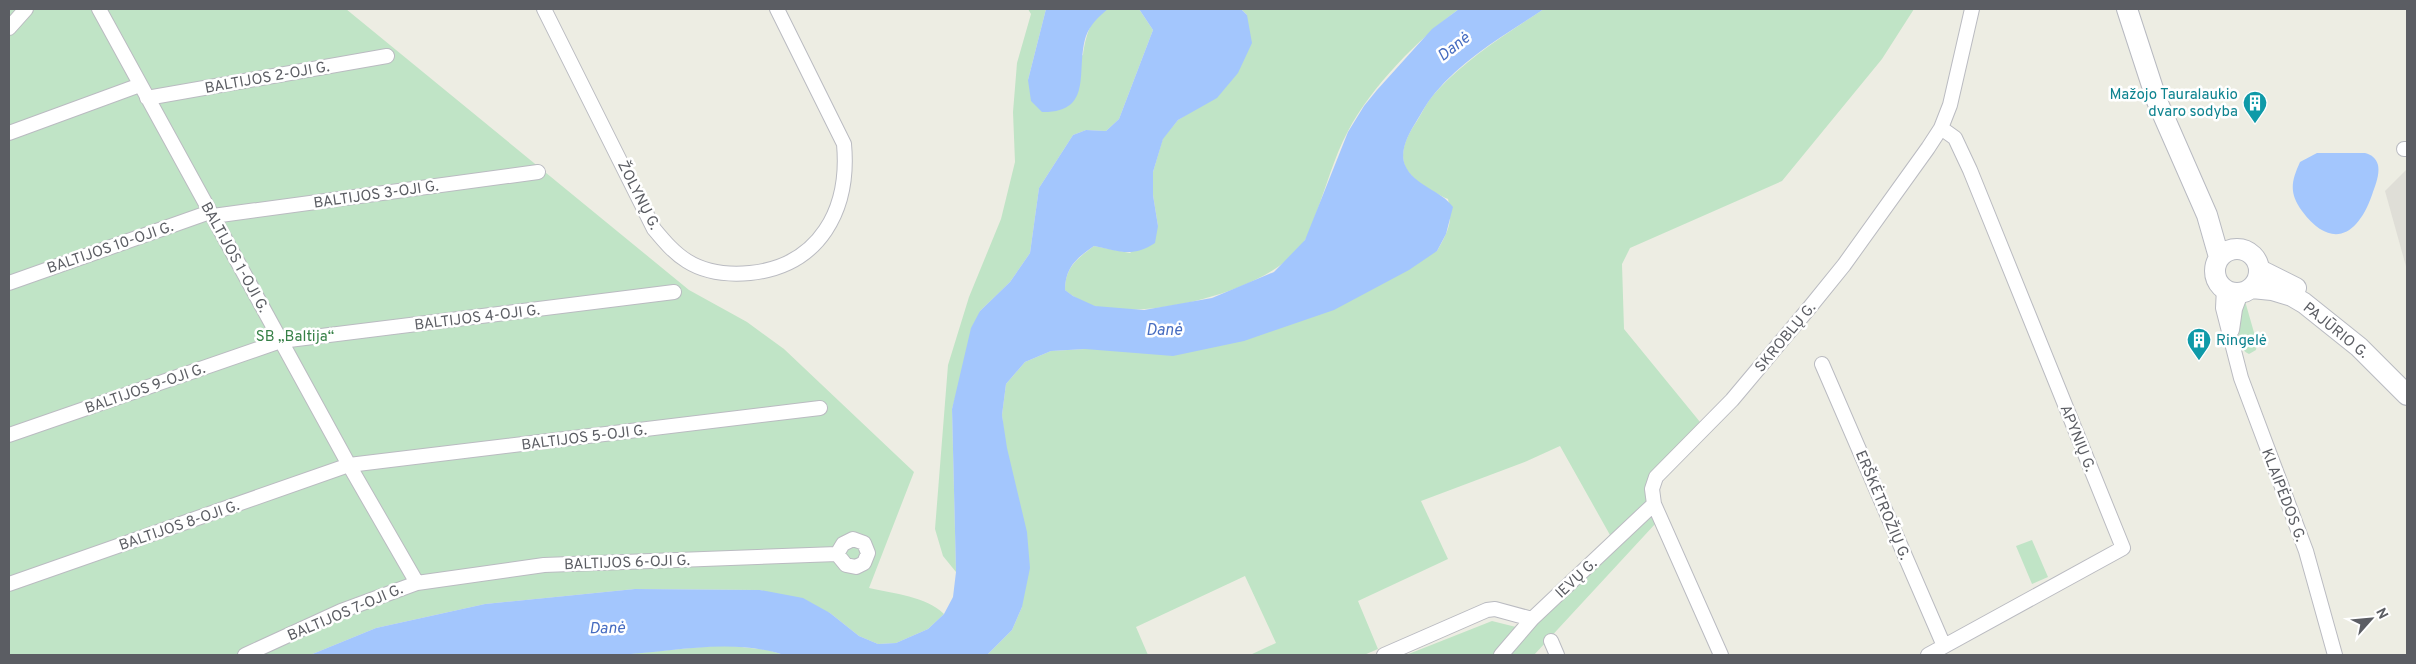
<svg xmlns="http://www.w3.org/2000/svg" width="2416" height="664" font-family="Overpass,sans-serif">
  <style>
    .industrial { fill: #dfded7 }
    .green { fill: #c0e4c6 }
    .water { fill: #a3c6fd }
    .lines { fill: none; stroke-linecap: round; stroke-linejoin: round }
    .street-casing { stroke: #babbc1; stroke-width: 16 }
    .secondary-casing { stroke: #b8bac1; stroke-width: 22 }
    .street { stroke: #fff; stroke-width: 14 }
    .secondary { stroke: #fff; stroke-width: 20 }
    .labels { text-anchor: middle; stroke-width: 5; stroke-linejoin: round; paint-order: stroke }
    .street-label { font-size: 15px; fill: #5b5d63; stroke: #fff }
    .culture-label { font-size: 15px; fill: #0d838f; stroke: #fff; text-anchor: end }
    .park-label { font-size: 15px; fill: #368046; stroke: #fff }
    .water-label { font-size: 16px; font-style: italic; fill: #466cc0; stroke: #fff }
  </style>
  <rect width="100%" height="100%" fill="#edede3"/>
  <path class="industrial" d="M2407,169V270L2385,191Z"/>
  <path class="green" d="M9,9H346L689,290L747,322L784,349L914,472L869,588C894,594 926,596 944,614L928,629L896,643L878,644L859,636L830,613L760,590L635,589L485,604L376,628L310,655H9Z
    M1028,9H1046L1028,80L1083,55C1085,40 1090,15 1108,9C1116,6 1131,9 1139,9L1153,30L1119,119L1106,131L1086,130L1073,135L1039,188L1030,253L1010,282L980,311L952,409L956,572L943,556L935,529L948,365L969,297L1001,219L1015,162L1013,112L1017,63L1031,14Z
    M1241,9H1459C1418,39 1372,86 1348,131C1334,157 1326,188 1315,216C1312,224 1310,233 1305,240C1276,290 1148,321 1094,306C1084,303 1073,297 1065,290C1065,267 1077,259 1094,246L1130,253L1158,226L1153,195V172L1163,138L1178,120L1195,109L1247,15Z
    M1544,9H1914L1882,59L1782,181L1630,248L1622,264L1624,329L1700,422L1653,471C1642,492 1647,503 1656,523L1534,655H1406L1492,621L1516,627L1610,535L1560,446L1527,461L1421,501L1448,559L1358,601L1378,649L1364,655H1250L1276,643L1245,576L1136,627L1148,655H987L1012,630L1022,607L1002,415L1006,384L1025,362L1051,351L1085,349L1437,251C1449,230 1453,222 1448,199C1433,192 1409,180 1404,163C1400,148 1409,133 1417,121C1423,111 1428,100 1436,92C1467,58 1506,34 1544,9Z
    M2245,301L2257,343L2256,350L2249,354C2232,346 2239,314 2245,301Z
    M2032,540L2048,577L2032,584L2016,546Z
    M723,645L768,650L784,655H616Z"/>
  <path class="water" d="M1046,9H1108C1099,16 1090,25 1086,36C1075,69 1095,113 1042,112L1031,101L1028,80Z
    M1139,9H1241L1247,15L1252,43L1238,73L1217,98L1178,120L1163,139L1153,172V195L1158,226L1155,243C1133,258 1118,251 1094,246C1077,258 1065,267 1065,290L1073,296L1095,306L1144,310L1212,298L1274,272L1305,240L1348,132L1364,106L1377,90L1432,29L1459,9H1544C1506,34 1464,58 1435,93C1428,101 1422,112 1416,122C1409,133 1399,151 1405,165C1414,186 1441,190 1453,207L1446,234L1437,251L1409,270L1334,310L1244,341L1173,356L1085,349L1051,351L1025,362L1006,384L1002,415L1007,448L1027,532L1030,568L1022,607L1012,630L987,655H784C727,637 672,653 614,655C513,658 411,655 310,655L376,628L485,604L635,589L760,590L803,598L830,613L859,636L878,644L896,643L928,629L944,614L953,597L956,572L952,409L971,328L980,311L1010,282L1030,253L1039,188L1073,135L1086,130L1106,131L1119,119L1153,30Z
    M2317,153H2365C2372,155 2376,158 2378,165C2380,175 2375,186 2372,195C2358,235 2332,251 2302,211C2289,193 2291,182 2300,162Z"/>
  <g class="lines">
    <defs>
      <path id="street" d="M99,9L349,465L417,583
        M544,9L654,229C664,241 674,253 687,261C706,273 728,275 750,273C820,266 850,209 844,144L777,9
        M9,28L26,9
        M147,98L387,56
        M9,133L140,85
        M2404,149H2407
        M213,216L538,172
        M9,283L210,212
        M2224,288L2223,308L2241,378L2306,551L2335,655
        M2232,330L2235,309L2241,293
        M1822,364L1944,646
        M9,435L281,341L674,292
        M9,584L349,465L820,408
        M1551,641L1557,655
        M245,655L341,611L417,583L544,565L837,554L846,565L856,567L864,563L868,553L864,543L853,539L843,544L837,554
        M1384,655L1487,610L1495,609L1532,619
        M1501,655L1532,619L1654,504
        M1721,655L1654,504L1652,489L1656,477L1732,400L1810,307L1844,265L1928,148L1941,128L1950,105L1972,9
        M1928,655L2123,548L1970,170L1955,138L1941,128"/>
      <path id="secondary" d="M2127,9L2157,101L2207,215L2219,257
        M2215 271a22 22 0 1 1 44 0a22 22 0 1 1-44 0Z
        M2260,270L2296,288
        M2252,288L2272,290L2292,296L2304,303L2359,347L2407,395"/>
    </defs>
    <use href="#street" class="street-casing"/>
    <use href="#secondary" class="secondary-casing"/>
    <use href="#street" class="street"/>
    <use href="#secondary" class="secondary"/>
  </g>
  <defs>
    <symbol id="building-pin" viewBox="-11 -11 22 30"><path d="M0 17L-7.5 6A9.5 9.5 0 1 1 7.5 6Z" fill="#0f9aa8" stroke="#fff"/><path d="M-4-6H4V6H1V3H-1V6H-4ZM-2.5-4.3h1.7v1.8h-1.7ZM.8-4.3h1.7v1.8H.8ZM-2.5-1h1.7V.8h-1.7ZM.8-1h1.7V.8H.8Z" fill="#fff"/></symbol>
  </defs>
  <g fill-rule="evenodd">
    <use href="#building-pin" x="2241" y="89" width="28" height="38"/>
    <use href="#building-pin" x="2185" y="326" width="28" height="38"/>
  </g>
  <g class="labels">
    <g class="street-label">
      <text transform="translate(267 77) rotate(-10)" y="5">BALTIJOS 2-OJI G.</text>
      <text transform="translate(376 194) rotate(-8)" y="5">BALTIJOS 3-OJI G.</text>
      <text transform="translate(639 195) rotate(63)" y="5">ŽOLYNŲ G.</text>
      <text transform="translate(110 247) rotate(-19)" y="5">BALTIJOS 10-OJI G.</text>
      <text transform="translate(235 257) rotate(61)" y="5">BALTIJOS 1-OJI G.</text>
      <text transform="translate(477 317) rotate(-7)" y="5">BALTIJOS 4-OJI G.</text>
      <text transform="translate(2336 330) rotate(39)" y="5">PAJŪRIO G.</text>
      <text transform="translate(1785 337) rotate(-50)" y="5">SKROBLŲ G.</text>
      <text transform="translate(145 388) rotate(-19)" y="5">BALTIJOS 9-OJI G.</text>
      <text transform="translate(584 437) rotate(-7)" y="5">BALTIJOS 5-OJI G.</text>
      <text transform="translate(2078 438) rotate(68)" y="5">APYNIŲ G.</text>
      <text transform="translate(2284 495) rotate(69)" y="5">KLAIPĖDOS G.</text>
      <text transform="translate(1883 505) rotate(67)" y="5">ERŠKĖTROŽIŲ G.</text>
      <text transform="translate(179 525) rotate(-19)" y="5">BALTIJOS 8-OJI G.</text>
      <text transform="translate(627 562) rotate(-2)" y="5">BALTIJOS 6-OJI G.</text>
      <text transform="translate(1576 578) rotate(-43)" y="5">IEVŲ G.</text>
      <text transform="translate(345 612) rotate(-23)" y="5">BALTIJOS 7-OJI G.</text>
    </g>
    <g class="culture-label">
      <text x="2238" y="99">Mažojo Tauralaukio<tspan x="2238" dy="17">dvaro sodyba</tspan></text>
      <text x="2216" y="345" text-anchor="start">Ringelė</text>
    </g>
    <g class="park-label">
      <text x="295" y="341">SB „Baltija“</text>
    </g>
    <g class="water-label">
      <text transform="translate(1453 46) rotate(-38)" y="6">Danė</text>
      <text x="1164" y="335">Danė</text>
      <text transform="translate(607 627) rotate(-1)" y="6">Danė</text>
    </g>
  </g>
  <rect width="2416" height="664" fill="none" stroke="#5b5d63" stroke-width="20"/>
  <g transform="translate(2371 619) rotate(63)" stroke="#ffffff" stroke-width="4" paint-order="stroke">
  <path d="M0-4L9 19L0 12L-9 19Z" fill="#5b5d63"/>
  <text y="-8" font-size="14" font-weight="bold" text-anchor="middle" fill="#5b5d63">N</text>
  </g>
</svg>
